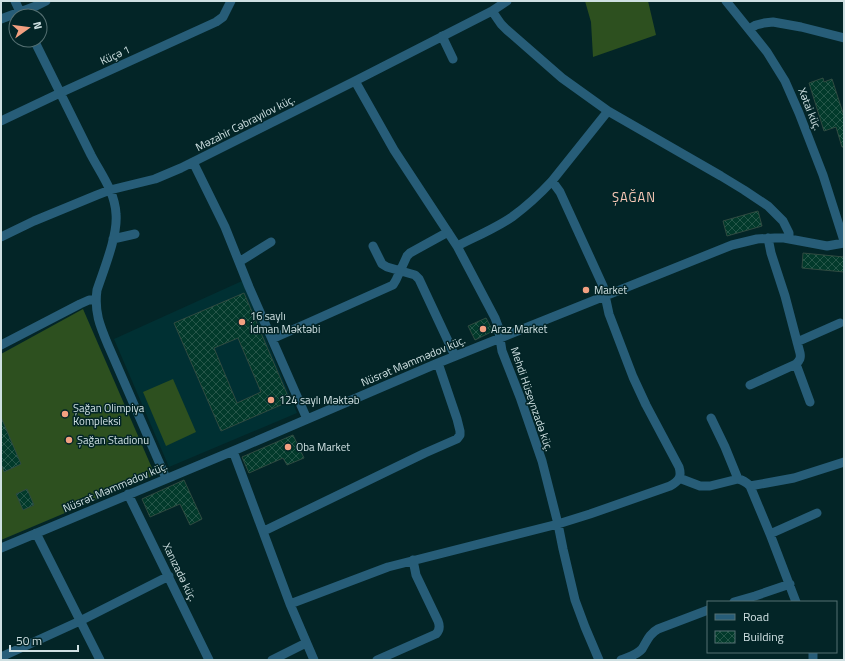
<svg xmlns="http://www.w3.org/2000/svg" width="845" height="661" font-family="'Titillium Web',sans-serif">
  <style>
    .built { fill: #003033 }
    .pitch { fill: #2d501f }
    .building { fill: url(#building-cross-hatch); stroke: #304b41; fill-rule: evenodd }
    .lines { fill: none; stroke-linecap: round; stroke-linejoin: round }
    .minor { stroke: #275d78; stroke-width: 9 }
    .poi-dot { fill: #f2a081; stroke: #032527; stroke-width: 1.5 }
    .labels { text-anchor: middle; stroke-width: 3; stroke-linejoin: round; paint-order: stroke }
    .street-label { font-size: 11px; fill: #cfe0e2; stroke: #032527 }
    .poi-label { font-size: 11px; fill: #cfe0e2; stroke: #032527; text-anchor: start }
    .quarter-label { font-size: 13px; letter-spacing: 1px; fill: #f8c8b6; stroke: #032527 }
  </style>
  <defs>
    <pattern id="building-cross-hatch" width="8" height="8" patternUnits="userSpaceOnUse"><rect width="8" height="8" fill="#023a2b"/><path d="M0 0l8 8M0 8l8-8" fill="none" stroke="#265649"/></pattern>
  </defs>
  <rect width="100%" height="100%" fill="#032527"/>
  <path class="built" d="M242,281L297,413L169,467L114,339Z"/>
  <path class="pitch" d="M585,1H648L656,35L593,57L591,22Z
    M83,309L155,475L1,540V354Z
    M173,379L196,432L166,446L143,392Z"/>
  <path class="building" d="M823,78L824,82L832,79L844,116V147H842L836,127L824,131L809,83Z
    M758,211L762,226L727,236L723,221Z
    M803,253L844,257V272L802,268Z
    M244,293L290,401L221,431L174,323ZM238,338L261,392L237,403L214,348Z
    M486,318L493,331L475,340L468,326Z
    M1,417L21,464L4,472L1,464Z
    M293,435L304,458L287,465L283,458L249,473L242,457Z
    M184,480L202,519L190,525L180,504L150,517L142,499Z
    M27,489L34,505L23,510L16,494Z"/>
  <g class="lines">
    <path class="minor" d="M15,1L22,16
      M726,1L767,52L785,81L799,113L823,175L844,241
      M492,11L501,24L507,30L562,78L608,111L721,176L744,190L768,206L783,221L789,233V239
      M1,19L36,6L46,1
      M749,29L756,25L764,23L773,22L801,27L844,38
      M442,36L453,59
      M34,40C53,78 72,117 91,155C101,174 115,192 116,214C118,235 104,269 97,290C94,312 100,326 108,345L166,478
      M355,81L394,150L457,246L495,318L498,326L502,351L520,397L542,461L558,524L563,549L575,600L585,627L599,660
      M1,121L60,93L216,22L223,17L231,1
      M193,162L225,227L249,287L307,419
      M1,237L34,221L97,195L110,190L155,179L181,168L355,81L492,11L507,1
      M113,239L135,234
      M373,246L382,264L387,267L415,275L419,279L455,356
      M457,246C475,237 496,228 512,217C527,206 540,194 552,181L608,111
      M239,262L271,242
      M272,339L393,285L396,280L407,256L410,253L448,232
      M797,342L840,323
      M1,345L80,304L89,300H96
      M796,364L810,402
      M750,385L796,364C800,360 801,358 800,353L785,296L771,253L768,238
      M711,418L725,447L738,479
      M233,451L290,604L314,660
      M679,478L700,486H710L738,479C743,480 746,482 750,486L770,534L796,602
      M750,486L794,478L844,462
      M128,494L209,660
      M264,531L425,453L457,439L460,435V431L457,419L438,363
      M36,533L100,660
      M770,534L817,513
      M1,548L233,451L438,363L732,245L757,239L775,238H784L827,246L844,243
      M734,602L755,596L790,584
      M290,604L388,567L558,524L590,514L670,486C679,481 682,477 679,467L646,405L633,377L609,314L603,286L560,192L552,181
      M813,652V660
      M1,657L80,621L169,576
      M272,660L306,643
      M377,660L436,634C440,630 440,626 438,621L416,575L413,560
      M621,660C628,657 637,655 642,649C647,641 649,634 658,629L708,610"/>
  </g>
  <g class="poi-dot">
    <circle cx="586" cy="290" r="4"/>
    <circle cx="242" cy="322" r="4"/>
    <circle cx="483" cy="329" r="4"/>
    <circle cx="271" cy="400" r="4"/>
    <circle cx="65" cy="414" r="4"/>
    <circle cx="69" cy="440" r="4"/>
    <circle cx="288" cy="447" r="4"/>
  </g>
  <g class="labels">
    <g class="street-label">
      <text transform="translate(115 55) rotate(-24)" y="4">Küçə 1</text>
      <text transform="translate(810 109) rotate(68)" y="4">Xətai küç.</text>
      <text transform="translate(245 123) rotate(-27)" y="4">Məzahir Cəbrayılov küç.</text>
      <text transform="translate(413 361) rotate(-23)" y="4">Nüsrət Məmmədov küç.</text>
      <text transform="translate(532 399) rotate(71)" y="4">Mehdi Hüseynzadə küç.</text>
      <text transform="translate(115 487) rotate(-23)" y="4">Nüsrət Məmmədov küç.</text>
      <text transform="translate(180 572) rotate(64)" y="4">Xanızadə küç.</text>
    </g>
    <g class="poi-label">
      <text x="594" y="294">Market</text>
      <text x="250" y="320">16 saylı<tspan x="250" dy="13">İdman Məktəbi</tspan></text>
      <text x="491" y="333">Araz Market</text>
      <text x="279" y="404">124 saylı Məktəb</text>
      <text x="73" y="412">Şağan Olimpiya<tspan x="73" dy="13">Kompleksi</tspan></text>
      <text x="77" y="444">Şağan Stadionu</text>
      <text x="296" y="451">Oba Market</text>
    </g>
    <g class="quarter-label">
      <text x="634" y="202">ŞAĞAN</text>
    </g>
  </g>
  <rect width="845" height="661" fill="none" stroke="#cfe0e2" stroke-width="4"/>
  <rect x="707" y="601" width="130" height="52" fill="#032527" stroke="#557072"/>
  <rect x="715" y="614" width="20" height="6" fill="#275d78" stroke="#557072"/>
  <text x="743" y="621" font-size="12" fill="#cfe0e2">Road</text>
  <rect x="715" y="631" width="20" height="12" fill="url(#building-cross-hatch)" stroke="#557072"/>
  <text x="743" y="641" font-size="12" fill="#cfe0e2">Building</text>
  <g transform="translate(28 28) rotate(76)"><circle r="19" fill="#032527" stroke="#557072"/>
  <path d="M0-3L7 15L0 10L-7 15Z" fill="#f2a081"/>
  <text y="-6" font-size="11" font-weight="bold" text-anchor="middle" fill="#cfe0e2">N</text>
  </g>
  <path d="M10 645v6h68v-6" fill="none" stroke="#cfe0e2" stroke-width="2"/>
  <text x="16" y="645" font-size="12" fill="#cfe0e2" stroke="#032527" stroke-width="3" paint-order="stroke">50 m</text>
</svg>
